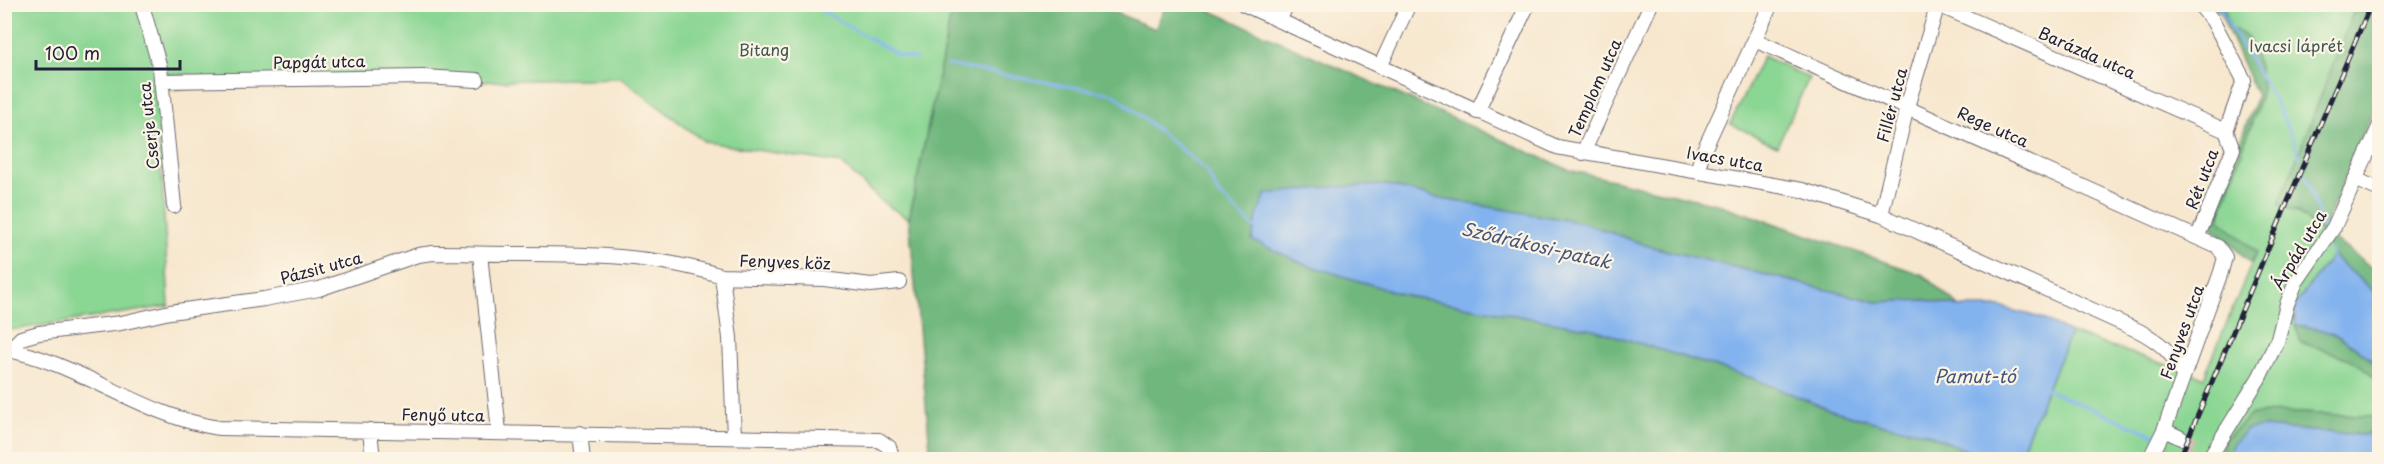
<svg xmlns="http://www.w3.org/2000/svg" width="2384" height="464" font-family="'Playpen Sans',sans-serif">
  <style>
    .green { fill: #8ad693; stroke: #567c67; stroke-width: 1.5 }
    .forest { fill: #6fb77d; stroke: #486c5c; stroke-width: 1.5 }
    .water { fill: #83b3ee; stroke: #526a94; stroke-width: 1.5 }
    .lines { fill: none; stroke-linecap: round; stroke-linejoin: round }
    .stream { stroke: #83b3ee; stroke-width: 3 }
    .minor-tunnel { stroke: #ccc0b1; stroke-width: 14; stroke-dasharray: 14 7; stroke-linecap: butt }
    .minor-casing { stroke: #6d676e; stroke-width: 16 }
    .minor { stroke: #fff; stroke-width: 14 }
    .rail-casing { stroke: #22223b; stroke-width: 5 }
    .rail { stroke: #fcf5e5; stroke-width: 3; stroke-dasharray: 9; stroke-linecap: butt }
    .labels { text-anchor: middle; stroke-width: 4.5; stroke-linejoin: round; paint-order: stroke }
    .park-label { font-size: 16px; fill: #415855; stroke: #fcf5e5 }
    .street-label { font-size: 16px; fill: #22223b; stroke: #fcf5e5 }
    .water-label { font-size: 18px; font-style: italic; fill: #44557a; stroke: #fcf5e5 }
  </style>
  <rect width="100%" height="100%" fill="#fcf5e5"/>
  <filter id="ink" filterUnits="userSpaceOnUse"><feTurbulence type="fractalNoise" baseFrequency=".0167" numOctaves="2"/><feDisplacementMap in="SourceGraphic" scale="12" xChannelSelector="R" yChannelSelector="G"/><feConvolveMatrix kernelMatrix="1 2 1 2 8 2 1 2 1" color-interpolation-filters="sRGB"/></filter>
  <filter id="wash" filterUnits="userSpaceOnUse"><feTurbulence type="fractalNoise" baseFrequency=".008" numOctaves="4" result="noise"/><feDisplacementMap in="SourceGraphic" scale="24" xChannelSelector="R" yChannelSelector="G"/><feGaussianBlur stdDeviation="1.35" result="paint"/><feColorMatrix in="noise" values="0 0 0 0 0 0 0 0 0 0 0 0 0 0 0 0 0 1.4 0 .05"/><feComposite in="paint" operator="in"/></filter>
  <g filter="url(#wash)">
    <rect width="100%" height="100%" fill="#f7e7ce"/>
    <path class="green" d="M5,5H953L909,219L882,202L841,163L705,142L621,78L157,89L169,306L5,331Z
      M2222,5H2356L2280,204C2307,217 2320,228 2332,255L2294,306L2295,325L2301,342C2322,350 2369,360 2378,383C2382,392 2379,407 2379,417L2280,412L2225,439L2220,459L2018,460L2070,333L2204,377L2256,253L2219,219L2261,95Z
      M1763,56L1809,78L1777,146L1730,124Z"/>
    <path class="forest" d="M953,5H1097L1155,29L1166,5H1198L1569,170L1721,205L1923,275L1960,307L1926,300L1877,302L1648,246L1584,223L1442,199L1387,185L1304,264L1408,296L1593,329L1752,378L1831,410L1881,424L1924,431L1986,459H931L909,219Z
      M2212,5H2222L2231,28L2248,37L2260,69L2261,95L2219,219L2257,253L2251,263L2209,224L2257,96L2220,12Z
      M2356,5H2379V96L2323,231L2379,273V296L2332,255L2323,234L2297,212L2279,204Z
      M2295,325C2335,329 2350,341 2379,367V385C2364,358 2328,352 2301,342Z
      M2280,412L2379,417V433L2362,435L2264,427L2233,444L2225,459L2220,460L2225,439L2252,414Z"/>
    <path class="water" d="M1387,185L1442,199L1584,223L1648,246L1877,302L1926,300L1960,307H2000L2041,318L2070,333L2018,459H1986L1924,432L1881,424L1831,410L1752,378L1593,329L1408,296L1304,264L1252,240L1257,216L1266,194L1331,187Z
      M2332,255L2379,296V367C2351,341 2334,329 2295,325L2294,306Z
      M2264,427L2362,435L2379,433V459H2225L2233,444L2247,429Z"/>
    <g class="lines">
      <path class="stream" d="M810,4L898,55L916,59
        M2218,4C2244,55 2282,103 2300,158
        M948,65L1114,94L1206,170L1218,193L1257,230
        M2305,174L2324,230
        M2330,249L2332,259
        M2045,389L2155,435"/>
    </g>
  </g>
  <g filter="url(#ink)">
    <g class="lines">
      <path class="minor-tunnel" d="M2181,438L2199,447"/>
      <defs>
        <path id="minor" d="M1243,4L1557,147L1802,190L1881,215L2139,331C2160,342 2174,354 2183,376
          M1936,4L2226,131
          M143,9L160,68L174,206
          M1279,21L1287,4
          M1755,40L2218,247L2225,257L2221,272L2164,430L2149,460
          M1380,67L1409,4
          M161,81L423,77L477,80
          M1477,112L1528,4
          M1583,153L1651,4
          M1697,171L1703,152L1771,4
          M2355,179L2380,190
          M1881,215L1907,107L1938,4
          M2198,236L2233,149L2226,131L2244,80L2213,21L2199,4
          M480,254L499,432
          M4,349C78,362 144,417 219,428L879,440L889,447L893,460
          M9,350L21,338L39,333L121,323L170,312L264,299L319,289L418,255L433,253C462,253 491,254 521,254C589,254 657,255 722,276
          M370,430L373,460
          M2164,430L2181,438
          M580,433L583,460
          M734,437L730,338L722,276L824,279L871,285L899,282
          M2208,460L2259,378L2278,339L2287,304L2296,282L2334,227L2380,125"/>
      </defs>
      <use href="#minor" class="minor-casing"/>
      <use href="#minor" class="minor"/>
      <defs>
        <path id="rail" d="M2179,460L2371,4"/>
      </defs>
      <use href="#rail" class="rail-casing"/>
      <use href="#rail" class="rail"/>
    </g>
  </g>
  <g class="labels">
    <g class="park-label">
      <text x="2296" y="52">Ivacsi láprét</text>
      <text x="764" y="56">Bitang</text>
    </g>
    <g class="street-label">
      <text transform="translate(2087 53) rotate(24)" y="6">Barázda utca</text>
      <text transform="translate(319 62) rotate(-1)" y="6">Papgát utca</text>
      <text transform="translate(1595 88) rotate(-66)" y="6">Templom utca</text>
      <text transform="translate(1892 105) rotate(-75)" y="6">Fillér utca</text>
      <text transform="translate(149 126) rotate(-96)" y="6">Cserje utca</text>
      <text transform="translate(1993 127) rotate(24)" y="6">Rege utca</text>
      <text transform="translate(1725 159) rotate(10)" y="6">Ivacs utca</text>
      <text transform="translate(2202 179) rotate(-69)" y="6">Rét utca</text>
      <text transform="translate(2299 250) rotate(-59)" y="6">Árpád utca</text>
      <text transform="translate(785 262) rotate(2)" y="6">Fenyves köz</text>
      <text transform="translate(321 268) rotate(-15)" y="6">Pázsit utca</text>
      <text transform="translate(2182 332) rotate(-70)" y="6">Fenyves utca</text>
      <text transform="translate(443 415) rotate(1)" y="6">Fenyő utca</text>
    </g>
    <g class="water-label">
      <text transform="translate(1536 246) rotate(13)" y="6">Sződrákosi-patak</text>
      <text x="1975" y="383">Pamut-tó</text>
    </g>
  </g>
  <rect width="2384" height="464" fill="none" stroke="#fcf5e5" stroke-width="24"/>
  <path d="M36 60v9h144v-9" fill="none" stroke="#22223b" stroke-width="3"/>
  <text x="45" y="60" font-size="18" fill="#22223b" stroke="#fcf5e5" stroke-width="4.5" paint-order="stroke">100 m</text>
</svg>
